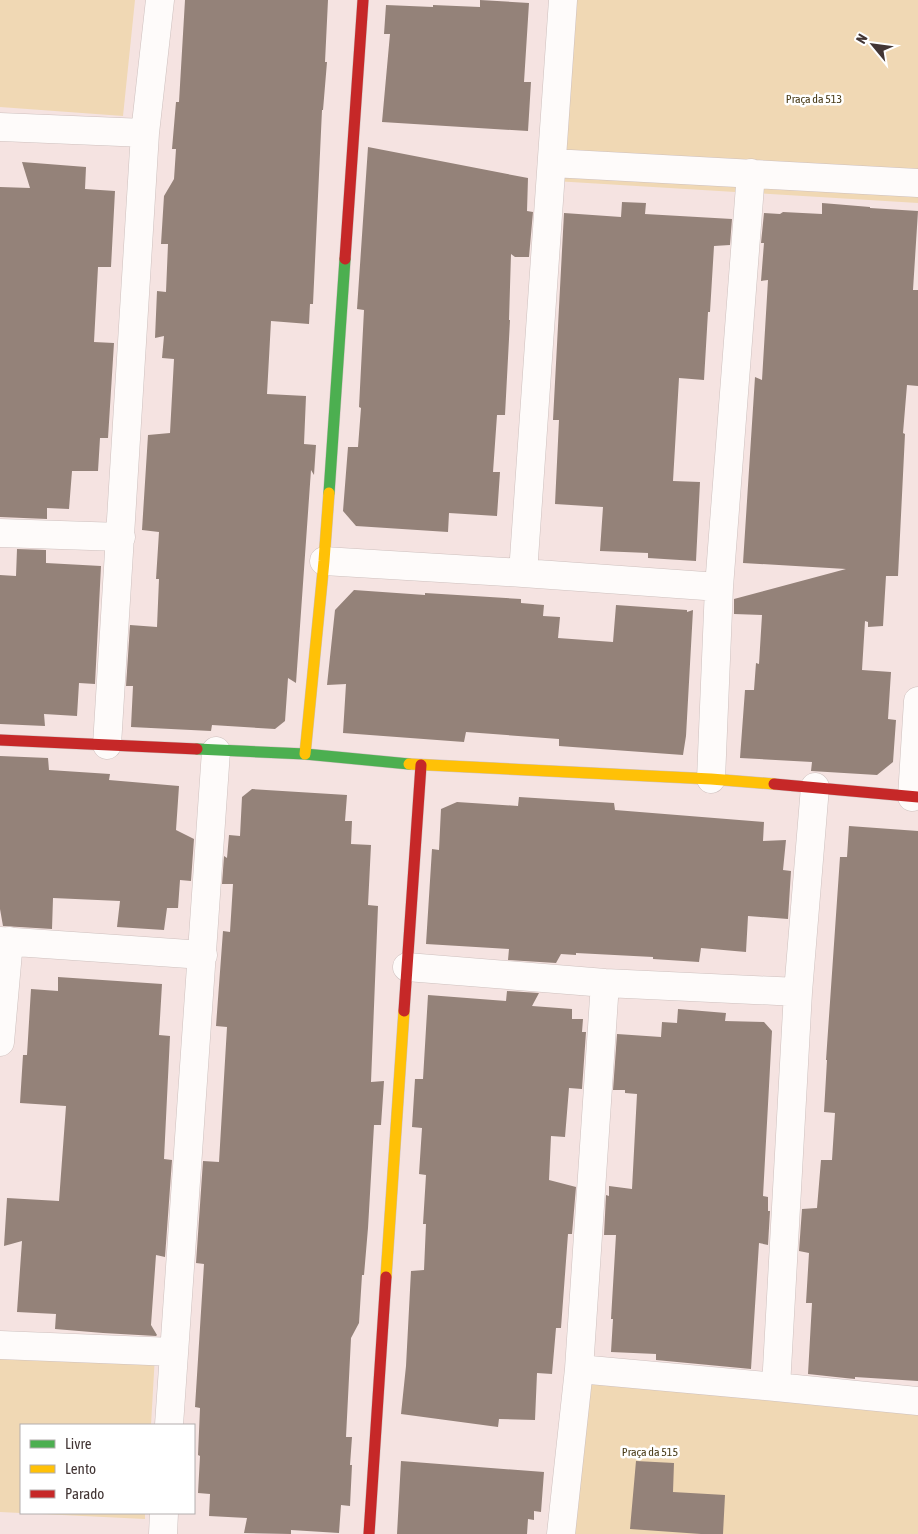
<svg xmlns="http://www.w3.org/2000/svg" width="918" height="1534" font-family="'Asap Condensed',sans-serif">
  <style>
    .green { fill: #f0d8b4 }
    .building { fill: #948279 }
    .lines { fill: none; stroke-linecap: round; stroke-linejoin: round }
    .street-casing { stroke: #cec0be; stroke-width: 29 }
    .fast-casing { stroke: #cec0be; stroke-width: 12 }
    .slow-casing { stroke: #cec0be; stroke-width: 12 }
    .jam-casing { stroke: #cec0be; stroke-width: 12 }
    .street { stroke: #fefbfa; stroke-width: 28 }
    .fast { stroke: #4caf50; stroke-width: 11 }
    .slow { stroke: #ffc107; stroke-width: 11 }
    .jam { stroke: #c62828; stroke-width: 11 }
    .labels { text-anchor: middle; stroke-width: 5; stroke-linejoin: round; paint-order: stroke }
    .park-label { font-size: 12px; fill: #483a16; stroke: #fff }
  </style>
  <rect width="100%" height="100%" fill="#f5e3e1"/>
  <path class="green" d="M0,0H135L123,116L0,107Z
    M551,0H918V203L538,180Z
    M0,1348L155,1355L151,1425H21V1513H145V1519L0,1512Z
    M572,1365L918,1388V1534H558Z"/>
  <path class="building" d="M185,0H328L325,62H327L323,110H322L313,304H310L309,324L271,321L267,394L306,396L304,444L316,445L314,475L311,470L296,683L288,678L285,721L275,729L212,725L211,731L131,727L133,686H126L130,625L157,627L159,579H156L159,532L142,530L148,435L170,433L174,359L162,358L164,336L155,338L157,291L166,292L168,244H161L164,196L174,179L176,149H172L176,102H179Z
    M480,0L529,3L524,82H531L528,131L382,122L390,34H384L386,5L433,7V5L480,7Z
    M368,147L528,178L527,211L533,212L529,257H515L511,254L509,320H510L505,415H497L493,472H500L497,516L449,513L448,532L356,526L343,511L348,447H358L361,408L359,407L364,310L357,309Z
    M22,162L86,167L85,189L115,191L111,267H98L94,342L114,343L108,438H100L98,471H72L69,509L47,508V519L0,517V187L30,188Z
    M622,202L646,203L645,214L732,219L730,245L714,246L710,312H708L704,380L679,378L673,481L700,482L696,561L648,558V553L600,551L603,507L555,504L559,420H553L564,213L621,217Z
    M822,203L870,207V208L918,211L913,290H918V386L907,385L903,433L905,434L898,576H886L883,626L868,627V622L865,621L862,670L891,672L888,719L896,720L893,762L877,775L811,771L812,762L740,758L745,690H754L756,663L759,664L762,615L734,614V599L846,569L743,563L755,377L762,380L768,280L761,281L764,243H761L764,213L780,214L783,212L822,214Z
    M17,549L46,550V563L101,566L95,684L79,683L77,716L44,714L45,726L0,724V575L16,576Z
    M354,590L425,595V593L521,599V603L544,605L543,616L560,617L558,638L613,642L616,605L687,610V612L693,610L686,736L683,755L559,746V739L466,732L464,742L343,733L346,684L327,685L335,610Z
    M0,756L48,758L49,770L110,774L109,780L179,786L176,830L194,839L191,881L180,880L178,908H167L164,930L117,927L120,901L53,898L52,929L3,926L0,909Z
    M252,789L347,795L345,821H352L351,844L371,845L368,905L378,906L371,1082L384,1081L381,1125H374L368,1228L364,1275H362L359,1323L351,1338L346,1437H352L350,1465H352L350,1506L341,1505L339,1533L291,1530V1534L244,1533L247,1518L209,1516L210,1494L198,1493L200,1456L198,1455L200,1408L195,1407L204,1264L196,1263L203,1161L219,1162L227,1027L216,1026L223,931L230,932L233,884H222L224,856L227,858L229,835L240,836L242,797Z
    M519,797L614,803L615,810L764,822L763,841L786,840L783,870L791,871L788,919L748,916L746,952L701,948L699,962L653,959V957L576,953V955L561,954L556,963L508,960L509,949L426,944L432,849L439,850L441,809L457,802L518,806Z
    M849,826L918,831V1381L855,1377V1379L845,1378L808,1374L812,1303H806L809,1253L799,1251L802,1209L817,1208L821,1160H832L835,1113L824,1112L827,1060H826L840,857H847Z
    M58,977L162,984L159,1035L170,1036L164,1159L172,1160L165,1257L156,1255L151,1325L157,1335L156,1336L103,1333L55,1329L56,1314L17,1312L22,1241L4,1246L7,1198L59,1201L66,1106L20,1103L23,1055H27L31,989L58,991Z
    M507,991L539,993L532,1006L572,1009V1019H583L582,1032H586L582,1089L569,1088L565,1137L551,1136L549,1180L576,1187L572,1234H568L561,1328H556L552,1374L537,1373L535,1420L499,1419L498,1427L401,1414L406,1366L411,1271L424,1270L426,1224H423L426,1175L419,1174L422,1128L412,1127L415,1079H423L428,995L506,1001Z
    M678,1009L726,1013L725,1021L764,1022L772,1031L763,1196L768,1197V1211H770L768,1245L759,1243L751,1369L656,1360V1354L611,1352L613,1319H611L616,1235H604L606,1195L609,1196V1186L632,1189L637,1094L625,1093V1090H613L617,1034L661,1037L662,1022L677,1023Z
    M401,1461L544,1472L541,1512L534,1511V1520L528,1519L527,1534H397Z
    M636,1461L674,1463L673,1492L725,1495L723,1534H701L630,1529Z"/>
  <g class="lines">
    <defs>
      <path id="street" d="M0,127L145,133
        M552,163L918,183
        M0,533L121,537
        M324,561L523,573L719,587
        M523,573L563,0
        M107,745L145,133L160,0
        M711,779L719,587L751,173
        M912,797L918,701
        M0,941L203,955
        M407,967L605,983L798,992
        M0,1042L9,941
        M0,1345L174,1352
        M579,1369L776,1387L918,1401
        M776,1387L798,992L815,787
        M169,1425L216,751
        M163,1534L164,1513
        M561,1534L579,1369L605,983"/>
      <path id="fast" d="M329,493L345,259
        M197,749L305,754L409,764"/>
      <path id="slow" d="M305,754L324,561L329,493
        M409,764L711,779L774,784
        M386,1277L404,1011"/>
      <path id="jam" d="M345,259L363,0
        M0,740L197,749
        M774,784L918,797
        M404,1011L421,765
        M369,1534L386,1277"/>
    </defs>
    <use href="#street" class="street-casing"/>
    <use href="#fast" class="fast-casing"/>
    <use href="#slow" class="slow-casing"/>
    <use href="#jam" class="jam-casing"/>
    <use href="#street" class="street"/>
    <use href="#fast" class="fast"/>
    <use href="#slow" class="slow"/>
    <use href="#jam" class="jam"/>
  </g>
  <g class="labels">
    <g class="park-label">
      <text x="814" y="103">Praça da 513</text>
      <text x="650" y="1456">Praça da 515</text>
    </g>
  </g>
  <rect x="20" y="1424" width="175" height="90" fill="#ffffff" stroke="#b3aeae"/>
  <rect x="30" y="1440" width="25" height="8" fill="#4caf50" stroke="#b3aeae"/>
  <text x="65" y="1449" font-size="15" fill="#423534">Livre</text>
  <rect x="30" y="1465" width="25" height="8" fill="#ffc107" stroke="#b3aeae"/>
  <text x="65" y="1474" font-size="15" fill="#423534">Lento</text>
  <rect x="30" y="1490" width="25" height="8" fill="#c62828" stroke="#b3aeae"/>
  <text x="65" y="1499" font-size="15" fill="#423534">Parado</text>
  <g transform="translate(873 45) rotate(299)" stroke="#ffffff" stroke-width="4" paint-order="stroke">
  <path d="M0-4L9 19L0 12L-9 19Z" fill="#423534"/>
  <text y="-8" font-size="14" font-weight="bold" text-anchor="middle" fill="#423534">N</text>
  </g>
</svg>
